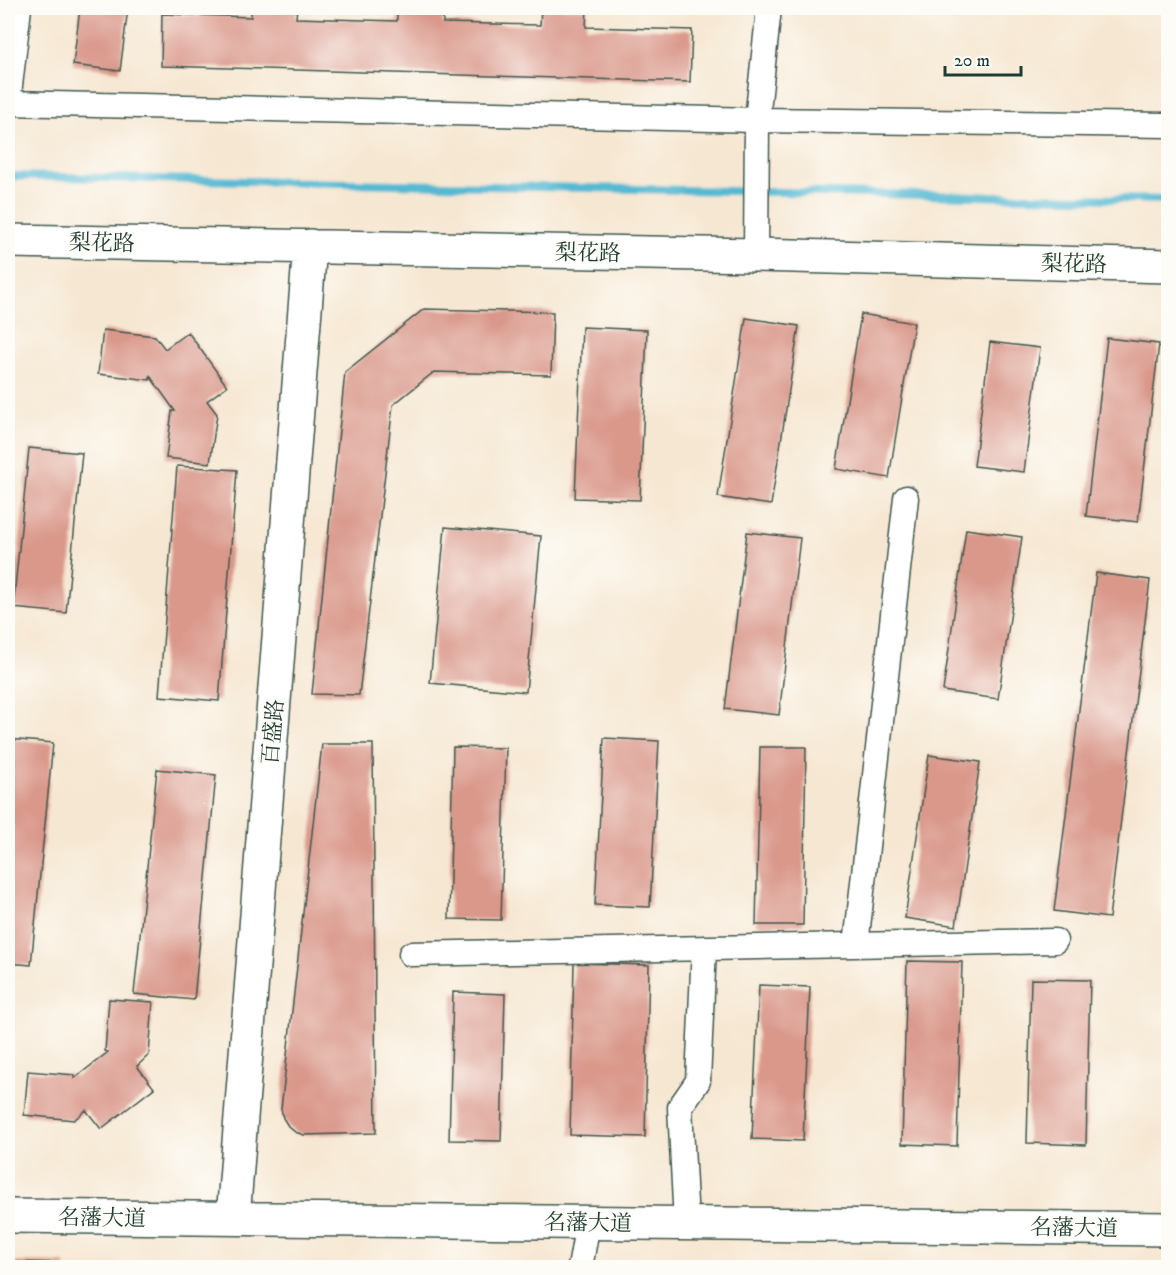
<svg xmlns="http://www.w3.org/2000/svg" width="1176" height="1275" font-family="'IM FELL DW Pica','Noto Serif SC',serif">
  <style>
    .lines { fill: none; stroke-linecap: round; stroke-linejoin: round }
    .stream { stroke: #55b9d3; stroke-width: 8 }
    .building { fill: #da988b }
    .street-casing { stroke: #3f564c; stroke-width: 27 }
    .secondary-casing { stroke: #3f564c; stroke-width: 36 }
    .street { stroke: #fff; stroke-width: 24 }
    .secondary { stroke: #fff; stroke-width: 33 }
    .labels { text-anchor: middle; stroke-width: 5; stroke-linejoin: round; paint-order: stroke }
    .street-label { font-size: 22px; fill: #1f3d34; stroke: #fdfcf7 }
  </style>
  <rect width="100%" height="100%" fill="#fdfcf7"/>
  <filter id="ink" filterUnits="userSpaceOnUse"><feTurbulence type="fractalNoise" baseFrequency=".0167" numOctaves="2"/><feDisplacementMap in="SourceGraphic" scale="12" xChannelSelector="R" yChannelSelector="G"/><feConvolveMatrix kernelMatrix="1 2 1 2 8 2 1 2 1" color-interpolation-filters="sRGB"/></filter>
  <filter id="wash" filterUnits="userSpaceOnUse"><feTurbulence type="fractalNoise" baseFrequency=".008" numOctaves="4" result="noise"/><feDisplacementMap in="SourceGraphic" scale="24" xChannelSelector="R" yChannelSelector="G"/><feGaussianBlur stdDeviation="1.35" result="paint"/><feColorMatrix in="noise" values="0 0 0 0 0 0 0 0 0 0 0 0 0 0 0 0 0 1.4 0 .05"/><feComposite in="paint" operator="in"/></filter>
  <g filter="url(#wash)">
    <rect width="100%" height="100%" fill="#f6e7d2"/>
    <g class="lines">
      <path class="stream" d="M8,176L1168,200"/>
    </g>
    <g id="blocks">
      <path class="building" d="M80,8H128L120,71L73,65Z
        M251,8H297L296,18L397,21V8H443V23L540,25L541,8H587L586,27L692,30L690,82L161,66L162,14L251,17Z
        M424,309L553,312L551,375L434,372L393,405L359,695L312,694L345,372Z
        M861,314L914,323L889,478L836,469Z
        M746,318L799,326L771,505L718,497Z
        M582,327L647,330L640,500L575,498Z
        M103,330L155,336L165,349L188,332L227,386L207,401L217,414L210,463L166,458L172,411H175L150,376V380L98,374Z
        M1107,338L1159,344L1138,522L1086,516Z
        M990,342L1040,348L1024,472L974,466Z
        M29,448L82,453L66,613L13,608Z
        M177,466L237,470L219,701L159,696Z
        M445,527L541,536L526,692L430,683Z
        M966,529L1022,537L998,699L943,691Z
        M747,532L800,538L779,715L725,709Z
        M1096,573L1150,580L1109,918L1054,911Z
        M604,738L659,741L650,907L595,905Z
        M8,739L53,743L31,965L8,963Z
        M322,744H373L376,1133L304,1135L295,1132L288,1126L283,1118L281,1109Z
        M453,747L506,748L501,920L449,919Z
        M760,747H806L803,925H756Z
        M929,755L980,762L956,926L905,918Z
        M157,769L216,775L194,1000L134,994Z
        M907,961L962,962L957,1146L902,1144Z
        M574,963L649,965L645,1137L570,1135Z
        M1031,979L1090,980L1086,1145L1027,1143Z
        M759,985L810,987L803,1141L752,1139Z
        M453,992L505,994L501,1141L449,1140Z
        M109,999L153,1002L149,1055L137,1066L154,1088L101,1129L86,1110L74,1120L24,1115L28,1071L75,1075V1078L108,1052L105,1051Z
        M8,1262L65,1263V1268H8Z"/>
    </g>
  </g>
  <g filter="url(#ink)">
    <use href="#blocks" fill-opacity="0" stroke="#3f564c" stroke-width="1.5"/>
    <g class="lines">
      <defs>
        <path id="street" d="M8,103L757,120L1168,125
          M8,103L19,8
          M756,255L757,120L769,8
          M856,945L906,498
          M411,954L1055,941
          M686,1223L680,1107L698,1081L704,948
          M580,1268L588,1222"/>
        <path id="secondary" d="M8,241L756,255L1168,266
          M8,1216L1168,1229
          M233,1218L310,246"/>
      </defs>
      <use href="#street" class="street-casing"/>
      <use href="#secondary" class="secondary-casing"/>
      <use href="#street" class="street"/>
      <use href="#secondary" class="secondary"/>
    </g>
  </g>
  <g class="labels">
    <g class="street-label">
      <text transform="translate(102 242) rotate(1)" y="8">梨花路</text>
      <text transform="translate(588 252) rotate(1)" y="8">梨花路</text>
      <text transform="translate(1074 263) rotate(1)" y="8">梨花路</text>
      <text transform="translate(272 732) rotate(-85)" y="8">百盛路</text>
      <text transform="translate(102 1217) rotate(1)" y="8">名藩大道</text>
      <text transform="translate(588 1222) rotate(1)" y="8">名藩大道</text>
      <text transform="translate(1074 1227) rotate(1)" y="8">名藩大道</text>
    </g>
  </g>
  <rect width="1176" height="1275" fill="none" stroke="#fdfcf7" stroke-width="30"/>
  <path d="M945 66v9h76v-9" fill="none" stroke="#1f3d34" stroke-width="3"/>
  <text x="954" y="66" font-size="18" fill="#1f3d34" stroke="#fdfcf7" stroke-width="4.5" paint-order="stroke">20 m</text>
</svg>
